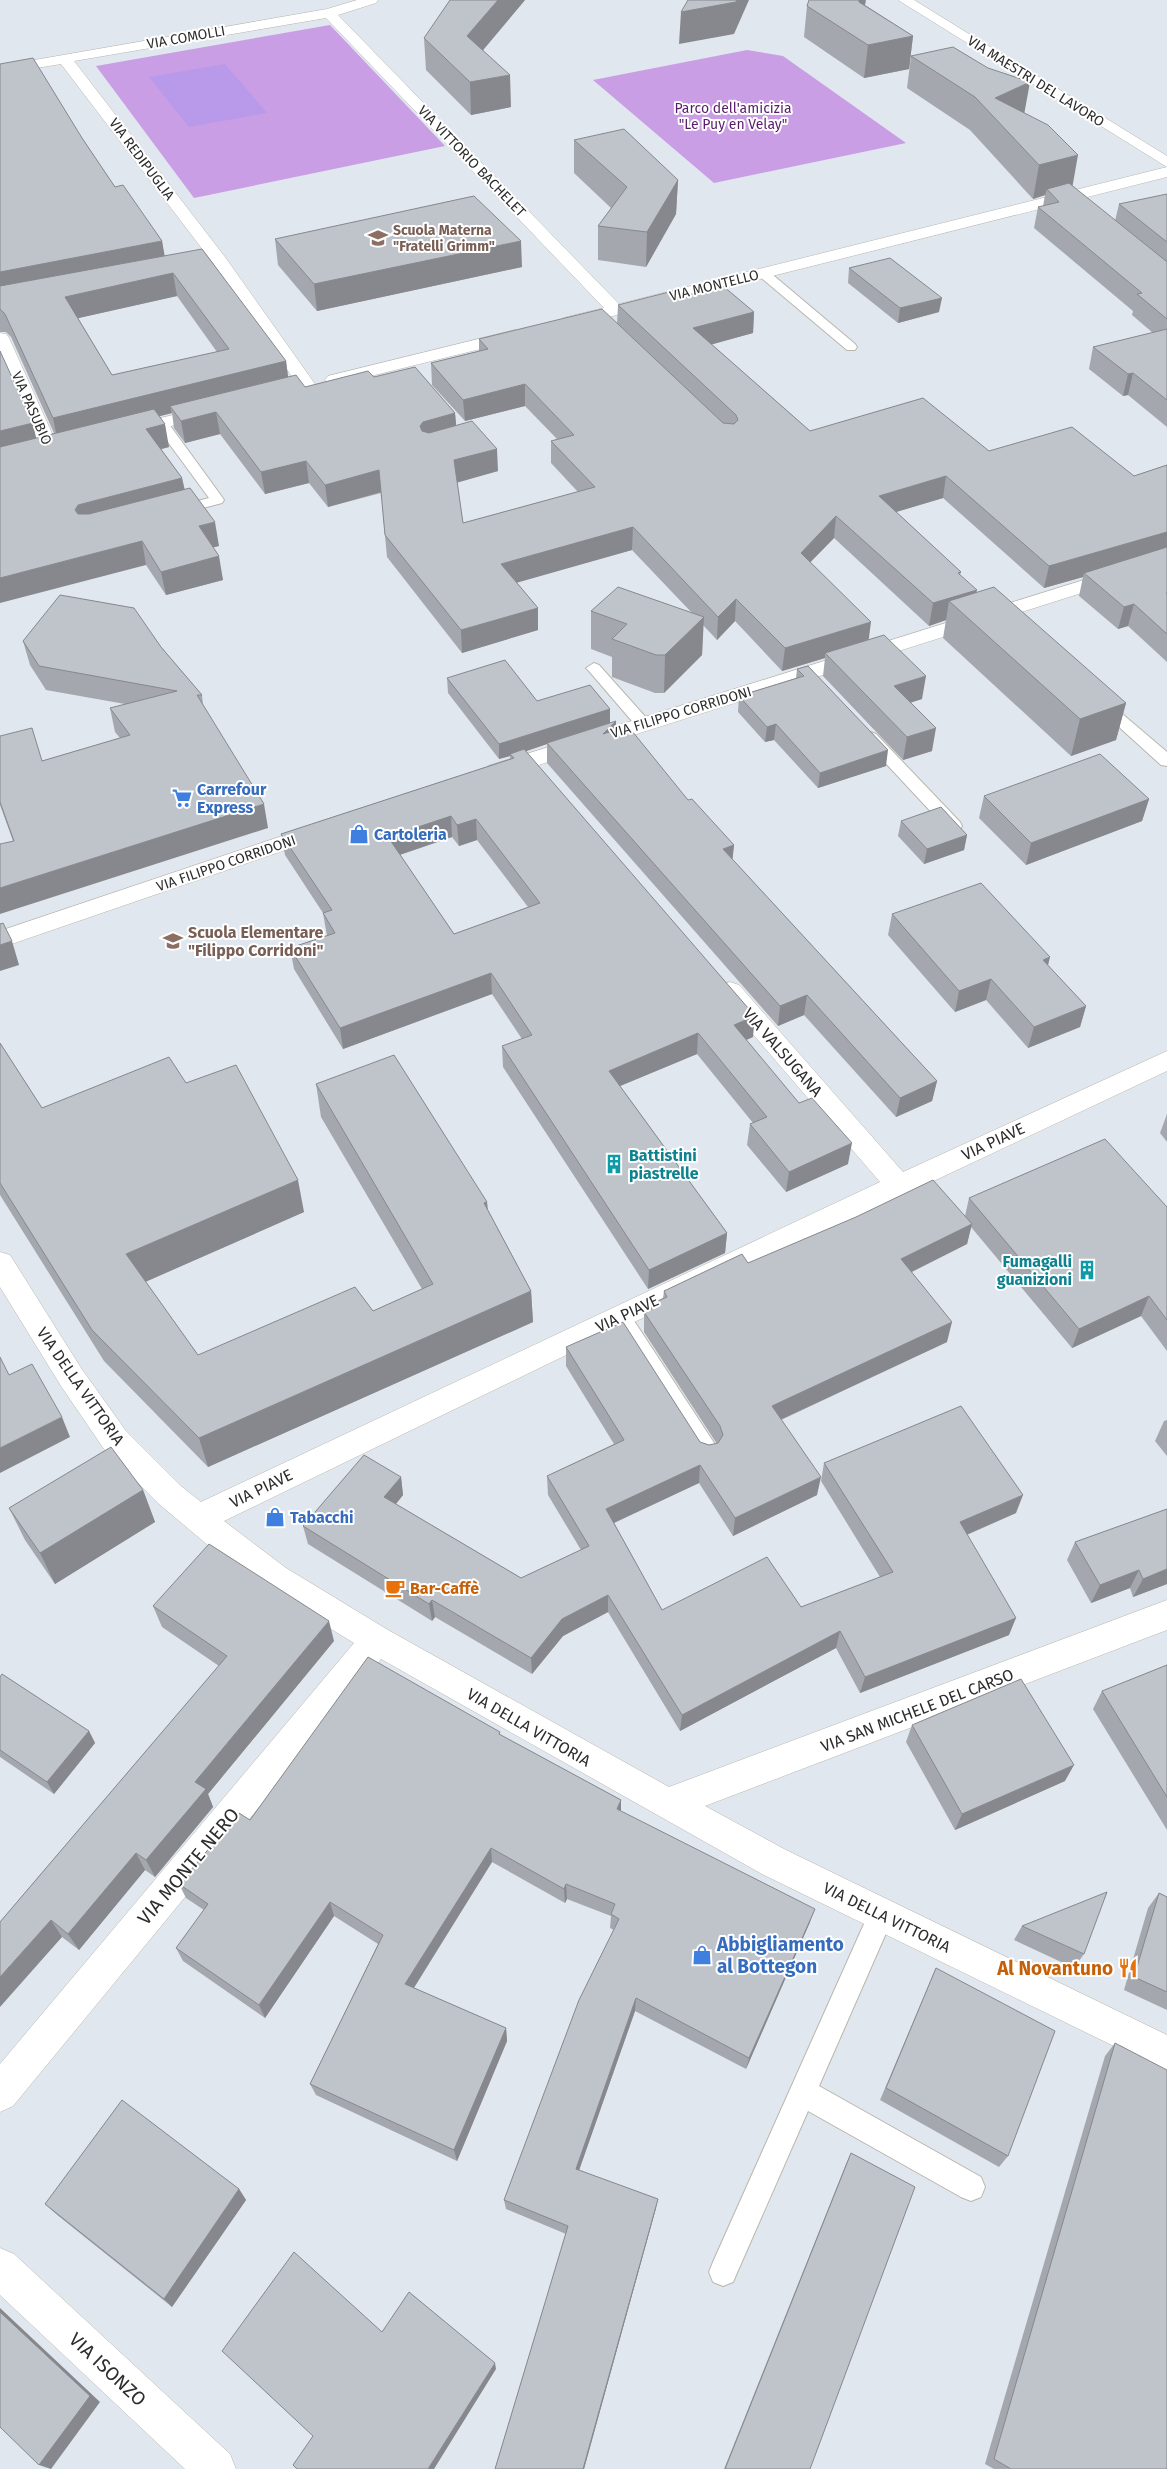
<svg xmlns="http://www.w3.org/2000/svg" width="1167" height="2469" font-family="'Fira Sans',sans-serif">
  <style>
    .green { fill: #c99ee4 }
    .pitch { fill: #b99aea }
    .lines { fill: none; stroke-linecap: round; stroke-linejoin: round }
    .lane-casing { stroke: #b9b6ad; stroke-width: 2 }
    .street-casing { stroke: #b9b6ad; stroke-width: 1 }
    .lane { fill: #fff; fill-rule: evenodd }
    .street { fill: #fff; fill-rule: evenodd }
    .wall { fill: #a4a8ae; fill-rule: evenodd }
    .shaded-wall { fill: #86888d }
    .building { fill: #bfc3ca; stroke: #86888d; fill-rule: evenodd }
    .labels { text-anchor: middle; stroke-width: 4; stroke-linejoin: round; paint-order: stroke }
    .far-street-label { font-size: 14px; fill: #2d2d2d; stroke: #fff }
    .far-park-label { font-size: 14px; fill: #581c6b; stroke: #fff }
    .far-education-label { font-size: 14px; font-weight: bold; fill: #785e54; stroke: #fff; text-anchor: start }
    .shop-label { font-size: 16px; font-weight: bold; fill: #366cbe; stroke: #fff; text-anchor: start }
    .education-label { font-size: 16px; font-weight: bold; fill: #785e54; stroke: #fff; text-anchor: start }
    .street-label { font-size: 16px; fill: #2d2d2d; stroke: #fff }
    .culture-label { font-size: 16px; font-weight: bold; fill: #0d838f; stroke: #fff; text-anchor: start }
    .food-label { font-size: 16px; font-weight: bold; fill: #c56008; stroke: #fff; text-anchor: start }
    .near-street-label { font-size: 19px; fill: #2d2d2d; stroke: #fff }
    .near-shop-label { font-size: 19px; font-weight: bold; fill: #366cbe; stroke: #fff; text-anchor: start }
    .near-food-label { font-size: 19px; font-weight: bold; fill: #c56008; stroke: #fff; text-anchor: end }
  </style>
  <rect width="100%" height="100%" fill="#e0e7ee"/>
  <path class="green" d="M330,25L445,146L194,198L96,66Z
    M747,50L783,56L906,143L714,183L593,80Z"/>
  <path class="pitch" d="M225,64L267,113L189,127L149,77Z"/>
  <g class="lines">
    <defs>
      <path id="lane" d="M763,269L767,270L855,344L857,347L855,350H847L759,276L757,273Z
        M161,419L166,420L222,497L224,500L222,503L176,515L171,514L169,511L171,508L209,498L154,423Z
        M594,663L599,665L649,721L651,724L649,727H637L589,671L586,668Z
        M1102,699L1107,701L1167,752V766L1161,765L1097,707L1094,704Z
        M870,732L876,734L960,822L962,826L960,830H948L864,740L862,737L864,734Z
        M620,1308L627,1310L716,1446L719,1453L716,1460L708,1462L700,1460L613,1322L610,1316L613,1310Z
        M881,1902L890,1906L894,1915L819,2086L981,2177L985,2187L981,2197L971,2201L961,2197L808,2111L733,2282L723,2286L713,2282L709,2272L713,2262L872,1906Z"/>
      <path id="street" d="M357,0H378L376,3L338,15L619,304L1167,167L898,0H914L1167,156V177L569,327L563,326L561,322L563,318L604,308L326,18L74,61L225,257L317,387L314,391H302L213,263L61,64L0,74V66L327,9Z
        M515,330L521,331L524,335L521,339L334,385L328,384L325,380L328,376Z
        M0,333L6,334L9,338L60,451L58,455H44L42,451L0,357Z
        M209,406L215,407L218,411L215,415L127,437L121,436L118,432L121,428Z
        M1167,554V566L504,776L496,778L488,776L485,771L488,766Z
        M318,824L326,826L329,831L326,836L0,948V931Z
        M730,982L739,985L903,1172L1167,1051V1071L630,1324L224,1521L286,1568L388,1630L669,1787L1167,1600V1630L705,1806L786,1850L1167,2035V2072L762,1874L381,1659L13,2106L0,2112V2064L354,1643L264,1588L222,1557L159,1504L104,1449L61,1386L0,1287V1252L10,1255L81,1368L126,1431L181,1486L201,1502L880,1182L721,997L718,991L721,985Z
        M0,2248L14,2254L230,2454L236,2469H185L0,2295Z"/>
    </defs>
    <use href="#lane" class="lane-casing"/>
    <use href="#street" class="street-casing"/>
    <use href="#lane" class="lane"/>
    <use href="#street" class="street"/>
  </g>
  <path class="wall" d="M525,0L483,50L511,107L471,115L426,70L424,38Z
    M866,2L865,5L913,36L909,69L864,78L804,37L807,6Z
    M911,56L1025,113L1072,186L1115,221L1119,204L1167,194V427L1128,395L1123,396L1089,369L1093,347L1153,333L1132,315L1133,311L1034,228L1038,207L1043,206L1045,195L1033,199L970,130L907,88Z
    M0,64L82,138L115,187L162,241L164,256L286,361L288,377L305,387L374,377L455,413L456,425L498,471L457,482L463,523L578,492L551,463V441L557,439L525,406L465,421L432,385L431,363L479,351V339L617,324L618,305L680,297L754,312L753,333L711,344L810,431L989,451L1134,476L1167,465V662L1128,626L1118,629L1079,596L1083,577L1044,588L943,498L896,512L961,572L960,575L976,593L1126,703L1116,740L1071,756L943,638L946,620L929,626L834,538L810,562L868,640L922,699L911,702L932,751L903,760L823,676L825,658L782,671L735,621L717,640L703,625L702,655L664,693H655L612,677V657L591,649V611L692,613L632,550L516,582L538,608V630L462,653L387,557L381,493L328,507L309,483L265,494L220,434L185,443L174,428L172,413L160,416L169,447L161,449L182,478L185,490L219,546L213,547L223,580L166,595L146,565L36,438L54,433L11,337L6,332H0ZM177,296L217,352L112,375L78,318Z
    M574,140L678,180L676,214L646,267L598,260V226L611,208L574,173Z
    M275,239L522,267L317,311L278,265Z
    M849,268L939,312L898,323L848,283Z
    M23,641L161,647L202,695L203,705L268,828L13,841L0,805V736L42,761L120,738L115,732L110,708L125,704L46,690L30,665Z
    M797,669L886,766L818,788L774,740L765,742L738,712L739,696L796,678Z
    M447,678L537,701L610,709V723L616,730L734,845L732,859L937,1081L932,1101L896,1117L804,1015L778,1026L547,763V744L526,751L753,1037L746,1040L848,1164L786,1192L747,1145L750,1124L753,1123L697,1054L620,1086L727,1233L725,1253L648,1289L503,1067L502,1046L522,1039L492,994L343,1049L294,969L290,948L327,936L323,913L285,855L281,834L510,759V756L499,759L448,693ZM452,837L459,846L477,840L528,907L454,934L400,855Z
    M984,796L1149,799L1142,821L1026,865L979,818Z
    M901,821L967,835L964,850L924,864L898,836Z
    M892,914L1048,966L1086,1006L1080,1027L1028,1048L986,1000L955,1012L888,935Z
    M0,1043L42,1108L186,1083L304,1212L145,1282L198,1355L373,1311L422,1289L321,1117L316,1084L487,1202L488,1210L531,1291L533,1322L208,1467L104,1361L0,1195Z
    M1167,1114V1142L1160,1133Z
    M969,1198L1167,1207V1351L1141,1316L1072,1348L971,1227L967,1244L912,1272L947,1342L781,1420L817,1495L733,1536L699,1483L614,1523L662,1610L801,1607L880,1577L821,1481L824,1463L1016,1513L967,1535L1009,1635L860,1693L836,1648L680,1731L608,1612L563,1636L532,1674L435,1617L432,1621L308,1544L303,1526L401,1477L403,1495L396,1504L521,1578L581,1550L548,1495L547,1476L614,1444L566,1366V1347L700,1442L709,1445L717,1444L644,1332V1312L651,1310V1304L663,1298L664,1291L748,1263L965,1216Z
    M1167,1420V1456L1155,1441L1164,1421Z
    M143,1490L155,1522L55,1584L25,1540L9,1508Z
    M1167,1509V1584L1133,1597L1130,1588L1091,1603L1067,1560L1075,1542Z
    M153,1606L334,1641L208,1794L213,1807L155,1877L145,1870L79,1950L62,1937L0,1922L219,1666L162,1627Z
    M1167,1665V1830L1093,1709L1102,1691Z
    M0,1677L89,1731L95,1743L54,1794L0,1757Z
    M912,1725L1065,1781L955,1830L906,1742Z
    M500,1732V1735L621,1800V1812L810,1922L746,2069L635,2011L579,2170L656,2208L584,2469H495L566,2234L506,2209L504,2200L614,1930L610,1928L611,1916L567,1899L565,1903L492,1862L414,1988L506,2028L507,2041L457,2161L316,2095L310,2084L378,1944L334,1916L265,2018L183,1961L176,1948L204,1910L186,1898L179,1884L250,1820Z
    M1159,1893L1167,1897V2010L1124,1990L1148,1908Z
    M1022,1926L1084,1954L1074,1968L1014,1940Z
    M936,1968L1008,2156L999,2167L880,2100L930,1982Z
    M1115,2043L1167,2469H994L985,2464L1105,2056Z
    M851,2153L810,2469H724L846,2164Z
    M239,2189L246,2200L172,2307L56,2214L45,2204Z"/>
  <path class="shaded-wall" d="M498,0H525L468,68L467,36Z
    M737,0H749L734,34L679,44L681,12Z
    M859,0H866L856,33Z
    M913,36L909,69L864,78L868,45Z
    M510,75L511,107L471,115L470,82Z
    M1030,82L1024,115L995,98Z
    M1078,155L1072,189H1047L1045,195L1033,199L1039,165Z
    M678,180L676,214L646,267L647,232Z
    M162,241L166,263L0,296V272Z
    M521,241L522,267L317,311L314,284Z
    M173,273L177,296L70,320L65,297Z
    M942,298L939,312L898,323L900,308Z
    M754,312L753,333L692,350L693,328Z
    M286,361L289,384L170,406L172,413L58,442L53,418Z
    M1133,373L1128,395L1123,396L1128,374Z
    M525,384V406L465,421L463,400Z
    M216,412L220,434L185,443L181,421Z
    M455,413L457,435L424,444L420,426L423,422Z
    M33,423L38,447L0,456V431Z
    M165,424L169,447L150,452L146,429Z
    M497,449L498,471L456,483L454,460Z
    M306,461L309,483L265,494L261,472Z
    M379,470L381,492L328,507L325,485Z
    M946,476L943,498L876,518L879,496Z
    M182,478L187,502L84,528L75,510L78,505Z
    M836,516L834,538L798,575L801,553Z
    M215,522L219,546L203,550L199,526Z
    M633,527L632,550L502,587L501,564Z
    M1167,532V553L1084,573L1083,577L1044,588L1049,566Z
    M142,541L146,565L0,603V578Z
    M219,556L223,580L166,595L161,572Z
    M977,590L972,612L949,601L946,620L929,626L933,603Z
    M736,599L735,621L717,640L718,617Z
    M1134,604L1128,626L1118,629L1124,607Z
    M538,608V630L462,653L461,630Z
    M704,617L702,655L664,693L665,655Z
    M871,622L868,645L825,653V658L782,671L785,648Z
    M926,676L922,699L891,709L894,686Z
    M1126,703L1116,740L1071,756L1080,719Z
    M610,709V725L547,743V744L512,756L510,754V756L499,759V744Z
    M616,721V741L603,734Z
    M776,724L774,740L765,742L767,727Z
    M936,728L932,751L903,760L907,737Z
    M888,750L886,766L818,788L820,773Z
    M1149,799L1142,821L1026,865L1031,843Z
    M264,804L268,828L0,914V888Z
    M451,816L452,837L390,858L388,837Z
    M476,819L477,840L459,846L457,825Z
    M967,835L964,850L924,864L927,849Z
    M734,845L732,865L723,849Z
    M12,941L19,965L0,971V945Z
    M1050,957L1045,978L1043,960Z
    M491,973L492,994L343,1049L340,1028Z
    M991,979L986,1000L955,1012L959,991Z
    M807,995L804,1015L778,1026L780,1006Z
    M1086,1006L1080,1027L1028,1048L1034,1027Z
    M755,1016L753,1037L732,1046L734,1025Z
    M698,1033L697,1054L608,1091L609,1071Z
    M937,1081L932,1101L896,1117L900,1098Z
    M852,1143L848,1164L786,1192L789,1172Z
    M298,1180L304,1212L136,1286L126,1254Z
    M487,1202L489,1234L484,1203Z
    M972,1224L967,1244L897,1279L901,1259Z
    M727,1233L725,1253L648,1289L649,1270Z
    M531,1291L533,1322L208,1467L199,1438Z
    M1149,1296L1141,1316L1072,1348L1079,1329Z
    M952,1322L947,1342L769,1425L772,1406Z
    M62,1417L70,1437L0,1473V1448Z
    M700,1465L699,1483L605,1527L606,1509Z
    M401,1477L403,1495L387,1515L384,1497Z
    M821,1477L817,1495L733,1536L735,1518Z
    M143,1490L155,1522L55,1584L40,1553Z
    M1023,1495L1016,1513L954,1540L960,1522Z
    M1167,1569V1584L1133,1597L1143,1579Z
    M1139,1570L1130,1588L1091,1603L1100,1585Z
    M608,1595V1612L563,1636L532,1674L531,1658L562,1619Z
    M432,1600L435,1617L432,1621L429,1604Z
    M1016,1618L1009,1635L860,1693L865,1677Z
    M329,1621L334,1641L208,1794L213,1807L155,1877L146,1860L195,1782Z
    M840,1631L836,1648L680,1731L682,1715Z
    M89,1731L95,1743L54,1794L47,1782Z
    M1074,1765L1065,1781L955,1830L962,1814Z
    M621,1800V1816L617,1809Z
    M491,1848L492,1862L408,1997L405,1984Z
    M136,1853L145,1870L79,1950L68,1934Z
    M566,1884L567,1899L565,1903L564,1889Z
    M330,1902L334,1916L265,2018L259,2005Z
    M815,1909L810,1922L746,2069L749,2058Z
    M51,1920L62,1937L0,2007V1977Z
    M636,1998L635,2011L576,2179V2169Z
    M506,2028L507,2041L457,2161L454,2150Z
    M239,2189L246,2200L172,2307L164,2299Z
    M658,2199L656,2208L584,2469H583Z
    M0,2308L100,2402L51,2469L39,2465L0,2312Z
    M495,2363L496,2369L434,2469H428Z"/>
  <path class="building" d="M450,0H498L467,36L510,75L470,82L424,38Z
    M688,0H737L736,2L681,12Z
    M809,0H859V2L913,36L868,45L807,6Z
    M953,47L988,68L1030,82L995,98L1048,125L1078,155L1039,165L975,97L911,56Z
    M33,58L82,138L115,187L123,185L162,241L0,272V64Z
    M624,129L678,180L647,232L598,226L627,187L574,140Z
    M1069,183L1166,261H1167V319L1137,294L1142,293L1038,207L1059,202L1047,189Z
    M1167,194V242L1119,204Z
    M474,196L521,241L314,284L275,239Z
    M202,249L286,361L53,418L5,314L0,309V286ZM173,273L229,349L112,375L65,297Z
    M890,258L942,298L900,308L849,268Z
    M723,286L754,312L693,328L810,431L923,398L989,451L1072,427L1134,476L1167,465V532L1049,566L946,476L879,496L961,572L958,573L977,590L933,603L836,516L801,553L871,622L785,648L736,599L718,617L633,527L501,564L538,608L461,630L385,535L379,470L325,485L306,461L261,472L216,412L181,421L170,406L296,375L305,387L368,371L374,377L415,367L455,413L423,422L420,426L422,431L429,433L472,421L497,449L454,460L463,523L595,487L551,441L574,435L525,384L463,400L431,363L488,349L479,339L602,309L723,423L734,424L738,420L736,415L618,305L673,291L680,297Z
    M1167,329V400L1133,373L1128,374L1093,347Z
    M0,351L33,423L0,431Z
    M154,409L165,424L146,429L182,478L78,505L75,510L78,514H89L190,488L215,522L199,526L219,556L161,572L142,541L0,578V447Z
    M1167,547V593H1166L1167,594V634L1134,604L1124,607L1084,573Z
    M618,587L704,617L665,655H656L612,639L627,624L591,611Z
    M994,587L1126,703L1080,719L949,601Z
    M60,595L134,608L161,647L202,695H197L264,804L0,888V844L14,841L0,802V736L32,728L42,761L130,735L110,708L177,691L39,666L23,641Z
    M884,635L926,676L894,686L936,728L907,737L825,653Z
    M505,660L537,701L590,685L610,709L499,744L447,678Z
    M808,666L888,750L820,773L776,724L767,727L739,696L804,676L797,669Z
    M616,721L603,734L628,726L688,800L692,799L734,845L723,849L937,1081L900,1098L807,995L780,1006L547,743Z
    M524,749L755,1016L734,1025L799,1103L812,1098L852,1143L789,1172L750,1124L767,1117L698,1033L609,1071L727,1233L649,1270L502,1046L532,1035L491,973L340,1028L290,948L335,933L323,913L332,910L281,834L514,758L510,754ZM451,816L457,825L476,819L540,903L454,934L388,837Z
    M1100,754L1149,799L1031,843L984,796Z
    M941,807L967,835L927,849L901,821Z
    M981,883L1050,957L1043,960L1086,1006L1034,1027L991,979L959,991L892,914Z
    M3,923L12,941L0,945V924Z
    M0,1043L42,1108L169,1057L186,1083L236,1065L298,1180L126,1254L198,1355L355,1287L373,1311L433,1284L316,1084L394,1055L487,1202L484,1203L531,1291L199,1438L92,1330L0,1183Z
    M1105,1139L1167,1207V1320L1149,1296L1079,1329L969,1198Z
    M933,1180L972,1224L901,1259L952,1322L772,1406L821,1477L735,1518L700,1465L606,1509L662,1610L767,1557L801,1607L893,1572L824,1463L961,1406L1023,1495L960,1522L1016,1618L865,1677L840,1631L682,1715L608,1595L562,1619L531,1658L432,1600L429,1604L303,1526L364,1455L401,1477L384,1497L521,1578L589,1546L547,1476L624,1440L566,1347L623,1322L700,1442L709,1445L718,1443L723,1435L720,1426L644,1312L654,1308L651,1304L667,1297L664,1291L742,1254L748,1263L856,1217Z
    M0,1357L9,1375L32,1364L62,1417L0,1448Z
    M111,1447L143,1490L40,1553L9,1508Z
    M1167,1509V1569L1143,1579L1139,1570L1100,1585L1075,1542Z
    M209,1544L329,1621L195,1782L206,1789L146,1860L136,1853L68,1934L51,1920L0,1977V1922L227,1656L153,1606Z
    M368,1657L500,1732L499,1734L621,1800L617,1809L815,1909L749,2058L636,1998L576,2169L658,2199L583,2469H495L568,2226L504,2200L579,2000L619,1919L611,1914L615,1904L566,1884L564,1889L491,1848L405,1984L506,2028L454,2150L310,2084L383,1935L330,1902L259,2005L176,1948L208,1904L179,1884L239,1813L250,1820Z
    M1167,1665V1797L1102,1691Z
    M2,1674L89,1731L47,1782L0,1750V1677Z
    M1021,1679L1074,1765L962,1814L912,1725Z
    M1107,1892L1084,1954L1022,1926Z
    M1159,1893L1167,1897V1992L1134,1977Z
    M936,1968L1055,2031L1008,2156L886,2088Z
    M1115,2043L1167,2070V2469H1011L994,2459Z
    M122,2100L239,2189L164,2299L45,2204Z
    M851,2153L915,2187L810,2469H725Z
    M294,2252L382,2332L409,2292L495,2363L428,2469H297L293,2465L313,2436L222,2351Z
    M0,2312L90,2396L39,2465L0,2427Z"/>
  <defs>
    <symbol id="school-bare" viewBox="-9 -9 18 18"><path d="M0-5L7-2L0 1L-7-2ZM-4 1L0 2.5L4 1V4Q0 6-4 4Z" fill="#8d6e63" stroke="#fff" stroke-width="2.5" paint-order="stroke"/></symbol>
    <symbol id="supermarket-bare" viewBox="-9 -9 18 18"><path d="M-6-5.5h2.5l.6 2H6L4.5 2H-2.5L-4.4-4H-6ZM-1.5 3.2a1.3 1.3 0 1 0 .1 0ZM3 3.2a1.3 1.3 0 1 0 .1 0Z" fill="#3f7fe0" stroke="#fff" stroke-width="2.5" paint-order="stroke"/></symbol>
    <symbol id="shop-bare" viewBox="-9 -9 18 18"><path d="M-5-2.5h2.3a2.7 3.5 0 0 1 5.4 0H5L5.5 6h-11ZM-1.5-2.5h3a1.5 2.3 0 0 0-3 0Z" fill="#3f7fe0" stroke="#fff" stroke-width="2.5" paint-order="stroke"/></symbol>
    <symbol id="building-bare" viewBox="-9 -9 18 18"><path d="M-4-6H4V6H1V3H-1V6H-4ZM-2.5-4.3h1.7v1.8h-1.7ZM.8-4.3h1.7v1.8H.8ZM-2.5-1h1.7V.8h-1.7ZM.8-1h1.7V.8H.8Z" fill="#0f9aa8" stroke="#fff" stroke-width="2.5" paint-order="stroke"/></symbol>
    <symbol id="cafe-bare" viewBox="-9 -9 18 18"><path d="M-5.5-4.5H6V0H3Q3 3.5 0 3.5H-2.5Q-5.5 3.5-5.5 0ZM3-3.2v2h1.7v-2ZM-6 4.5H4V6H-6Z" fill="#e8710a" stroke="#fff" stroke-width="2.5" paint-order="stroke"/></symbol>
    <symbol id="restaurant-bare" viewBox="-9 -9 18 18"><path d="M-5-6h1v4h1v-4h1v4h1v-4h1v5L-1.5 .5V6h-2V.5L-5-1ZM5-6V6H3V1.5H1.5Q1.5-4 5-6Z" fill="#e8710a" stroke="#fff" stroke-width="2.5" paint-order="stroke"/></symbol>
  </defs>
  <g fill-rule="evenodd">
    <use href="#school-bare" x="364" y="224" width="28" height="28"/>
    <use href="#supermarket-bare" x="168" y="784" width="28" height="28"/>
    <use href="#shop-bare" x="345" y="820" width="28" height="28"/>
    <use href="#school-bare" x="159" y="927" width="28" height="28"/>
    <use href="#building-bare" x="600" y="1150" width="28" height="28"/>
    <use href="#building-bare" x="1073" y="1256" width="28" height="28"/>
    <use href="#shop-bare" x="261" y="1503" width="28" height="28"/>
    <use href="#cafe-bare" x="381" y="1574" width="28" height="28"/>
    <use href="#shop-bare" x="688" y="1941" width="28" height="28"/>
    <use href="#restaurant-bare" x="1114" y="1954" width="28" height="28"/>
  </g>
  <g class="labels">
    <g class="far-street-label">
      <text transform="translate(186 37) rotate(-10)" y="5">VIA COMOLLI</text>
      <text transform="translate(1036 81) rotate(32)" y="5">VIA MAESTRI DEL LAVORO</text>
      <text transform="translate(142 159) rotate(53)" y="5">VIA REDIPUGLIA</text>
      <text transform="translate(472 161) rotate(46)" y="5">VIA VITTORIO BACHELET</text>
      <text transform="translate(714 285) rotate(-14)" y="5">VIA MONTELLO</text>
      <text transform="translate(32 408) rotate(66)" y="5">VIA PASUBIO</text>
      <text transform="translate(681 712) rotate(-17)" y="5">VIA FILIPPO CORRIDONI</text>
      <text transform="translate(226 863) rotate(-19)" y="5">VIA FILIPPO CORRIDONI</text>
    </g>
    <g class="far-park-label">
      <text x="733" y="113">Parco dell'amicizia<tspan x="733" dy="16">"Le Puy en Velay"</tspan></text>
    </g>
    <g class="far-education-label">
      <text x="393" y="235">Scuola Materna<tspan x="393" dy="16">"Fratelli Grimm"</tspan></text>
    </g>
    <g class="shop-label">
      <text x="197" y="795">Carrefour<tspan x="197" dy="18">Express</tspan></text>
      <text x="374" y="840">Cartoleria</text>
      <text x="290" y="1523">Tabacchi</text>
    </g>
    <g class="education-label">
      <text x="188" y="938">Scuola Elementare<tspan x="188" dy="18">"Filippo Corridoni"</tspan></text>
    </g>
    <g class="street-label">
      <text transform="translate(783 1052) rotate(49)" y="6">VIA VALSUGANA</text>
      <text transform="translate(993 1141) rotate(-25)" y="6">VIA PIAVE</text>
      <text transform="translate(627 1313) rotate(-25)" y="6">VIA PIAVE</text>
      <text transform="translate(81 1386) rotate(55)" y="6">VIA DELLA VITTORIA</text>
      <text transform="translate(261 1488) rotate(-26)" y="6">VIA PIAVE</text>
      <text transform="translate(917 1710) rotate(-21)" y="6">VIA SAN MICHELE DEL CARSO</text>
      <text transform="translate(529 1727) rotate(30)" y="6">VIA DELLA VITTORIA</text>
      <text transform="translate(887 1917) rotate(26)" y="6">VIA DELLA VITTORIA</text>
    </g>
    <g class="culture-label">
      <text x="629" y="1161">Battistini<tspan x="629" dy="18">piastrelle</tspan></text>
      <text x="1072" y="1267" text-anchor="end">Fumagalli<tspan x="1072" dy="18">guanizioni</tspan></text>
    </g>
    <g class="food-label">
      <text x="410" y="1594">Bar-Caffè</text>
    </g>
    <g class="near-street-label">
      <text transform="translate(188 1866) rotate(-50)" y="7">VIA MONTE NERO</text>
      <text transform="translate(108 2369) rotate(43)" y="7">VIA ISONZO</text>
    </g>
    <g class="near-shop-label">
      <text x="717" y="1951">Abbigliamento<tspan x="717" dy="22">al Bottegon</tspan></text>
    </g>
    <g class="near-food-label">
      <text x="1113" y="1975">Al Novantuno</text>
    </g>
  </g>
</svg>
